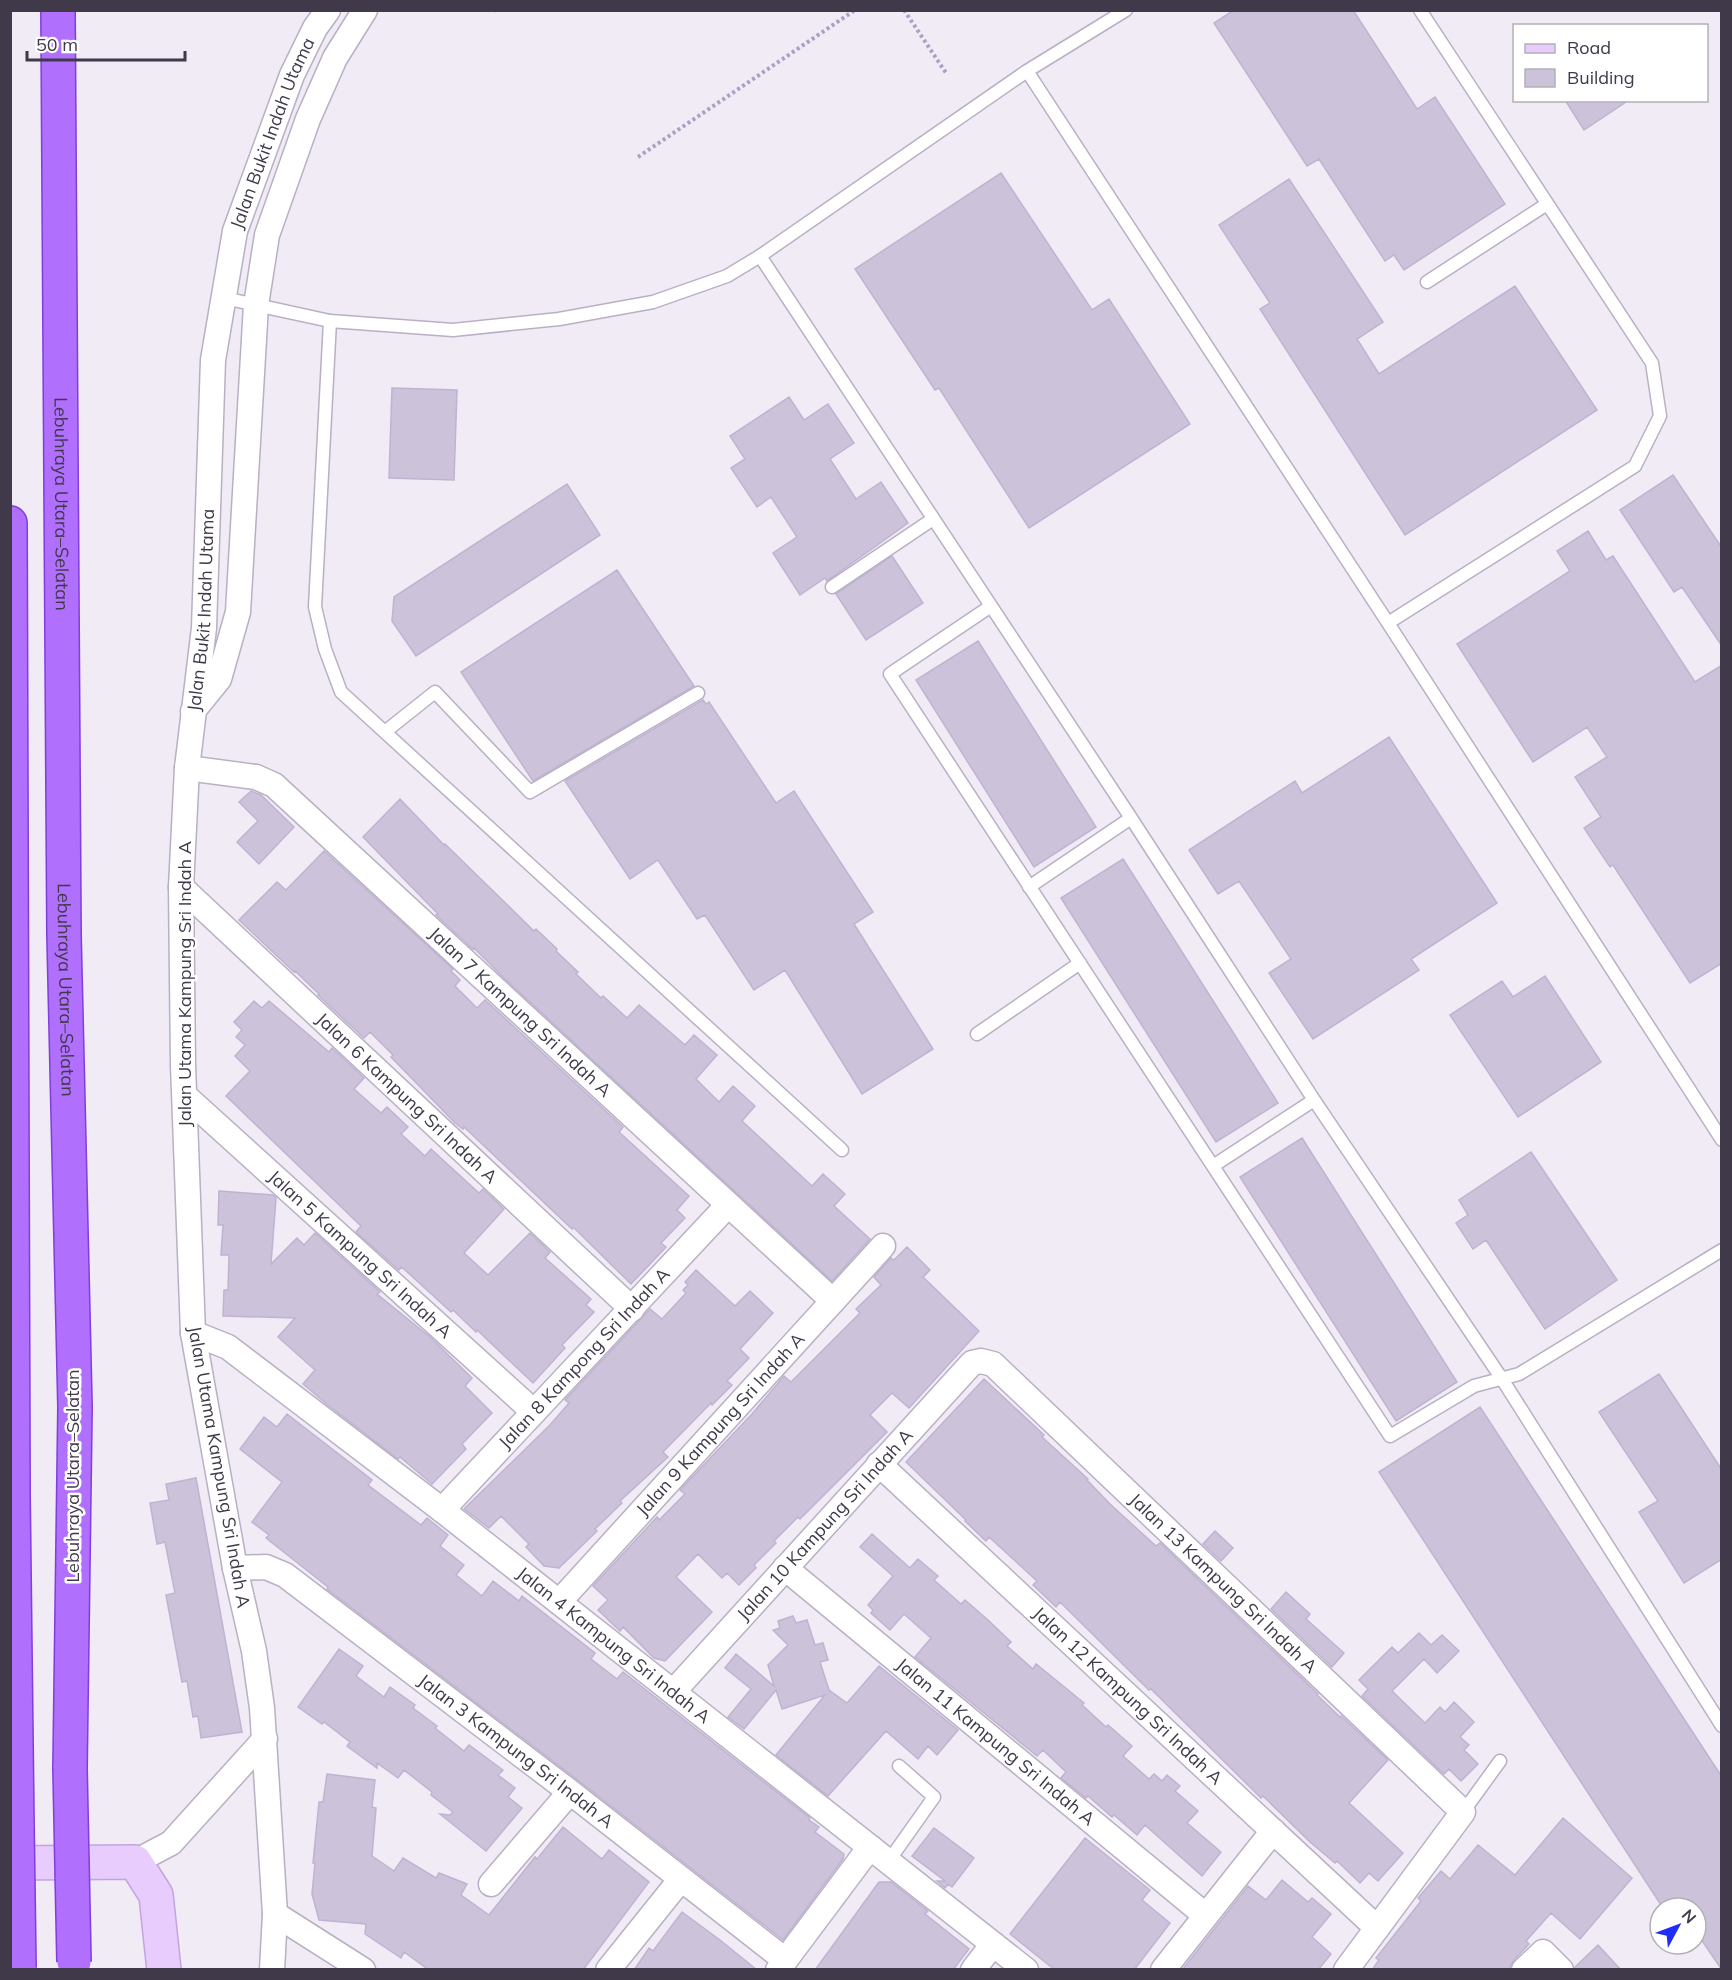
<svg xmlns="http://www.w3.org/2000/svg" width="1732" height="1980" font-family="Mulish,sans-serif">
  <style>
    .building { fill: #ccc3da; stroke: #c0b3d2; stroke-width: 1.5 }
    .lines { fill: none; stroke-linecap: round; stroke-linejoin: round }
    .lane-casing { stroke: #b9b0c4; stroke-width: 15 }
    .street-casing { stroke: #b9b0c4; stroke-width: 27 }
    .secondary-casing { stroke: #c4a4e0; stroke-width: 36 }
    .highway-casing { stroke: #813edc; stroke-width: 36 }
    .path { stroke: #ae9fc2; stroke-width: 4; stroke-dasharray: 3 3; stroke-linecap: butt }
    .lane { stroke: #fff; stroke-width: 12 }
    .street { stroke: #fff; stroke-width: 24 }
    .secondary { stroke: #e8ccfe; stroke-width: 33 }
    .highway { stroke: #b06ffc; stroke-width: 33 }
    .highway-bridge-casing { stroke: #813edc; stroke-width: 36; stroke-linecap: butt }
    .highway-bridge { stroke: #b06ffc; stroke-width: 33 }
    .labels { text-anchor: middle; stroke-width: 5; stroke-linejoin: round; paint-order: stroke }
    .street-label { font-size: 18px; fill: #3f3949; stroke: #fff }
  </style>
  <rect width="100%" height="100%" fill="#f0ebf5"/>
  <path class="building" d="M1234,10H1353L1417,109L1435,97L1505,204L1404,270L1394,255L1385,261L1319,159L1307,166L1214,23Z
    M1565,100H1629L1584,130Z
    M1001,173L1092,310L1109,299L1190,424L1029,528L939,388L935,390L855,269Z
    M1289,179L1383,322L1357,339L1379,374L1515,286L1597,410L1405,535L1260,309L1270,303L1219,225Z
    M392,388L457,390L454,480L389,478Z
    M789,397L804,420L828,404L854,443L830,459L856,499L881,482L908,523L827,581L825,578L800,595L773,553L797,537L771,497L757,507L731,468L745,459L730,436Z
    M1673,475L1722,548V646L1682,587L1674,592L1620,510Z
    M567,484L600,535L416,656L392,621L394,597Z
    M1588,531L1606,560L1613,556L1695,682L1722,665V963L1690,983L1613,865L1610,867L1584,828L1601,817L1575,777L1607,757L1587,727L1533,762L1457,644L1570,571L1557,551Z
    M892,556L923,603L866,640L836,594Z
    M617,570L694,686L533,781L461,672Z
    M978,641L1096,827L1034,867L916,680Z
    M703,700L706,704L709,702L776,803L794,791L873,912L854,924L933,1049L862,1094L785,970L754,990L705,915L697,919L658,860L630,879L565,781Z
    M1389,737L1497,903L1411,959L1419,970L1313,1039L1269,973L1291,959L1239,881L1218,894L1189,850L1295,781L1302,793Z
    M251,791L261,795L294,827L259,864L237,842L258,821L239,802Z
    M400,799L444,845L445,844L534,931L536,929L557,949L556,951L578,972L576,974L601,998L603,996L627,1018L639,1005L685,1045L694,1035L717,1055L696,1079L719,1102L733,1086L755,1106L742,1121L812,1186L823,1174L845,1194L834,1206L870,1239L832,1281L505,979L474,948L473,949L436,915L438,914L363,837Z
    M324,851L453,969L451,971L460,980L455,986L477,1008L485,1000L623,1127L619,1132L689,1196L677,1210L685,1218L661,1243L666,1247L631,1284L573,1227L572,1229L464,1127L463,1129L455,1123L391,1057L393,1055L370,1032L364,1038L318,995L319,994L295,971L294,972L239,920L277,882L286,890Z
    M1123,859L1278,1103L1216,1142L1061,898Z
    M1545,976L1601,1062L1518,1117L1450,1015L1502,981L1513,997Z
    M254,1001L262,1008L269,1001L329,1052L332,1048L364,1078L354,1089L381,1113L387,1107L408,1127L401,1134L425,1156L431,1149L479,1193L483,1189L504,1209L464,1253L488,1275L530,1233L550,1252L545,1258L591,1299L586,1305L594,1312L562,1345L565,1348L533,1383L477,1330L476,1332L453,1310L451,1312L405,1270L401,1267L399,1270L356,1232L361,1226L226,1096L250,1071L235,1056L245,1045L236,1037L242,1030L234,1022Z
    M1302,1138L1457,1382L1396,1421L1240,1177Z
    M1531,1152L1617,1280L1545,1329L1486,1240L1473,1249L1456,1223L1468,1215L1459,1200Z
    M219,1191L273,1195L276,1198L271,1264L297,1238L304,1245L315,1233L380,1292L377,1294L430,1337L472,1378L465,1386L492,1413L462,1444L466,1449L432,1484L400,1457L398,1459L328,1405L303,1384L315,1370L278,1337L295,1318L223,1316L224,1290H228L229,1255H221L223,1225H218Z
    M907,1247L930,1270L923,1277L979,1331L909,1408L892,1393L870,1415L887,1432L800,1519L798,1517L774,1541L776,1543L754,1565L756,1568L739,1585L727,1573L722,1578L698,1554L676,1577L712,1612L665,1661L654,1658L623,1627L620,1631L598,1610L608,1600L593,1586L657,1517L659,1520L685,1494L680,1490L752,1414L784,1376L791,1382L860,1313L856,1309L881,1285L874,1277L891,1258L894,1260Z
    M696,1270L735,1306L750,1291L773,1313L740,1349L749,1358L727,1381L732,1385L712,1405L711,1403L663,1452L668,1457L620,1501L622,1503L595,1529L597,1531L559,1568L544,1566L526,1547L529,1544L501,1516L489,1528L464,1509L550,1425L569,1403L565,1400L650,1309L662,1319L686,1293L683,1290L688,1285L685,1282Z
    M1659,1374L1722,1470V1559L1684,1583L1639,1512L1658,1501L1599,1412Z
    M984,1379L1044,1435L1042,1437L1088,1479L1087,1480L1110,1504L1134,1526L1156,1546L1160,1543L1318,1694L1317,1695L1340,1717L1341,1716L1388,1760L1349,1803L1403,1853L1378,1881L1369,1873L1360,1883L1337,1861L1335,1863L1310,1842L1263,1796L1261,1798L1151,1689L1149,1690L1060,1602L1056,1607L1033,1585L1037,1581L989,1537L986,1541L965,1521L966,1520L906,1462Z
    M1480,1407L1722,1777V1970L1696,1932V1908H1663L1379,1472Z
    M287,1414L372,1480L368,1485L421,1525L427,1518L448,1535L440,1546L464,1565L456,1575L482,1596L493,1581L519,1601L522,1596L595,1653L591,1659L617,1679L623,1672L810,1818L809,1820L819,1827L815,1832L844,1854L843,1859L783,1940L579,1781L327,1589L328,1587L266,1538L269,1535L252,1522L282,1482L240,1449L264,1417L277,1427Z
    M196,1478L242,1732L201,1738L198,1716L193,1717L187,1681L182,1682L166,1595L175,1593L165,1542L157,1544L150,1503L169,1500L166,1484Z
    M1215,1531L1233,1548L1221,1561L1203,1544Z
    M872,1534L910,1568L918,1559L938,1576L934,1580L961,1604L965,1600L988,1620L1011,1642L1007,1646L1033,1669L1036,1664L1084,1703L1082,1705L1106,1727L1108,1725L1132,1746L1123,1756L1149,1779L1154,1774L1162,1781L1167,1775L1180,1786L1175,1791L1198,1811L1187,1823L1221,1852L1202,1876L1145,1825L1137,1835L1114,1815L1112,1817L1088,1796L1086,1798L1061,1778L1066,1772L1043,1750L1037,1756L915,1657L931,1638L904,1614L890,1630L871,1613L873,1610L868,1605L893,1576L860,1547Z
    M1286,1592L1310,1614L1306,1619L1344,1653L1332,1667L1271,1609Z
    M793,1616L796,1623L807,1620L815,1645L823,1643L828,1660L820,1662L829,1690L847,1703L879,1666L958,1730L937,1755L928,1746L918,1759L886,1731L828,1796L776,1755L825,1695L782,1709L776,1690L744,1729L728,1717L751,1689L725,1668L736,1654L774,1686L768,1665L788,1645L773,1630L780,1628L778,1621Z
    M1419,1633L1431,1645L1442,1635L1459,1651L1437,1673L1424,1659L1392,1691L1425,1723L1440,1707L1445,1712L1454,1702L1474,1722L1460,1737L1469,1745L1464,1750L1478,1764L1461,1781L1449,1769L1444,1774L1362,1696L1368,1689L1359,1680L1392,1647L1398,1653Z
    M339,1649L363,1666L356,1676L384,1697L390,1687L415,1705L413,1708L437,1726L435,1728L464,1751L469,1745L503,1770L498,1775L515,1788L508,1797L522,1808L486,1851L440,1814L450,1815L453,1812L431,1795L432,1792L404,1770L398,1778L377,1763V1768L347,1746L350,1742L324,1722L322,1724L298,1707Z
    M327,1774L375,1780L372,1807L376,1808L372,1856L394,1871L403,1858L436,1878L439,1873L467,1884L461,1895L489,1915L535,1857L537,1859L563,1827L602,1859L609,1850L649,1882L583,1970H429L404,1952L401,1958L365,1934L366,1924L319,1920L312,1894L315,1863H313L319,1802H323Z
    M1563,1818L1632,1878L1580,1939L1551,1913L1526,1941L1529,1944L1514,1960L1508,1970H1372L1379,1960L1376,1958L1421,1901L1418,1898L1441,1871L1450,1879L1478,1845L1515,1875Z
    M934,1828L974,1858L952,1887L948,1884L945,1888L937,1881H945L912,1856Z
    M1085,1838L1150,1890L1142,1900L1170,1923L1134,1970H1055L1010,1934Z
    M1282,1880L1308,1902L1312,1898L1331,1914L1312,1937L1331,1954L1318,1970H1182L1248,1886L1266,1900Z
    M879,1882H891L928,1911L925,1914L969,1949L953,1970H815Z
    M682,1912L720,1940L757,1970H634L649,1948L653,1951Z
    M1598,1945L1621,1970H1575V1967Z"/>
  <g class="lines">
    <defs>
      <path id="lane" d="M1027,71L1388,623L1722,1140
        M760,256L1131,818L1314,1100L1502,1379L1722,1726
        M1427,282L1547,204
        M224,298L330,321L453,330L559,319L653,302L727,276L760,256L1027,71L1126,10
        M330,321L315,607L325,649L341,692L842,1150
        M832,587L933,519
        M991,606L890,674L1390,1436L1474,1386L1519,1374L1722,1250
        M1388,623L1635,466L1660,416L1652,363L1420,10
        M386,731L435,692L530,792L698,693
        M1029,887L1131,818
        M977,1034L1080,963
        M1213,1166L1314,1100
        M1463,1812L1500,1761
        M888,1862L934,1797L899,1766"/>
      <g id="street">
        <path d="M193,711L219,679L238,612L256,305L267,235L308,119L335,58L365,10"/>
        <path id="s1" d="M187,768L256,777L274,785L833,1301"/>
        <path id="s2" d="M181,887L632,1309"/>
        <path id="s3" d="M185,1096L534,1412"/>
        <path id="s4" d="M193,1333L228,1347L442,1510L1026,1970"/>
        <path id="s5" d="M879,1464L1377,1928"/>
        <path id="s6" d="M442,1510L728,1205"/>
        <path id="s7" d="M235,1568L266,1567L285,1575L570,1792L785,1960"/>
        <path id="s8" d="M785,1568L1205,1915"/>
        <path id="s9" d="M559,1602L883,1246"/>
        <path id="s10" d="M673,1692L972,1363L981,1361L993,1364L1463,1812L1346,1970"/>
        <path d="M135,1862L171,1843L265,1739"/>
        <path d="M491,1884L570,1792"/>
        <path d="M275,1914L363,1970"/>
        <path id="s11" d="M272,1970L275,1914L262,1708L254,1651L235,1568L193,1333L183,1065L181,887L187,768L204,628L213,360L235,231L292,75L315,28L328,10"/>
        <path d="M608,1970L681,1879"/>
        <path d="M778,1970L870,1847"/>
        <path d="M973,1970L993,1944"/>
        <path d="M1163,1970L1273,1831"/>
        <path d="M1524,1970L1543,1952L1561,1970"/>
      </g>
      <path id="secondary" d="M10,1863L135,1862L156,1895L164,1970"/>
      <g id="highway">
        <path id="s12" d="M58,10L64,935L75,1407L70,1768"/>
        <path d="M10,523L13,1494L17,1827"/>
      </g>
    </defs>
    <use href="#lane" class="lane-casing"/>
    <use href="#street" class="street-casing"/>
    <use href="#secondary" class="secondary-casing"/>
    <use href="#highway" class="highway-casing"/>
    <path class="path" d="M904,10L946,73
      M494,11L495,10
      M638,157L855,10"/>
    <use href="#lane" class="lane"/>
    <use href="#street" class="street"/>
    <use href="#secondary" class="secondary"/>
    <use href="#highway" class="highway"/>
    <defs>
      <path id="highway-bridge" d="M70,1768L74,1962
        M17,1827L19,1968"/>
    </defs>
    <use href="#highway-bridge" class="highway-bridge-casing"/>
    <use href="#highway-bridge" class="highway-bridge"/>
  </g>
  <g class="labels">
    <g class="street-label">
      <text dy="6" stroke="none"><textPath href="#s11" startOffset="1854">Jalan Bukit Indah Utama</textPath></text>
      <text dy="6" stroke="none"><textPath href="#s12" startOffset="494">Lebuhraya Utara–Selatan</textPath></text>
      <text dy="6" stroke="none"><textPath href="#s11" startOffset="1368">Jalan Bukit Indah Utama</textPath></text>
      <text transform="translate(185 984) rotate(-90)" y="6">Jalan Utama Kampung Sri Indah A</text>
      <text dy="6" stroke="none"><textPath href="#s12" startOffset="980">Lebuhraya Utara–Selatan</textPath></text>
      <text dy="6" stroke="none"><textPath href="#s1" startOffset="424">Jalan 7 Kampung Sri Indah A</textPath></text>
      <text dy="6" stroke="none"><textPath href="#s2" startOffset="309">Jalan 6 Kampung Sri Indah A</textPath></text>
      <text dy="6" stroke="none"><textPath href="#s3" startOffset="236">Jalan 5 Kampung Sri Indah A</textPath></text>
      <text dy="6" stroke="none"><textPath href="#s6" startOffset="208">Jalan 8 Kampong Sri Indah A</textPath></text>
      <text dy="6" stroke="none"><textPath href="#s9" startOffset="240">Jalan 9 Kampung Sri Indah A</textPath></text>
      <text transform="translate(219 1467) rotate(80)" y="6">Jalan Utama Kampung Sri Indah A</text>
      <text transform="translate(73 1476) rotate(-90)" y="6">Lebuhraya Utara–Selatan</text>
      <text dy="6" stroke="none"><textPath href="#s10" startOffset="226">Jalan 10 Kampung Sri Indah A</textPath></text>
      <text dy="6" stroke="none"><textPath href="#s10" startOffset="784">Jalan 13 Kampung Sri Indah A</textPath></text>
      <text dy="6" stroke="none"><textPath href="#s4" startOffset="525">Jalan 4 Kampung Sri Indah A</textPath></text>
      <text dy="6" stroke="none"><textPath href="#s5" startOffset="340">Jalan 12 Kampung Sri Indah A</textPath></text>
      <text dy="6" stroke="none"><textPath href="#s8" startOffset="273">Jalan 11 Kampung Sri Indah A</textPath></text>
      <text dy="6" stroke="none"><textPath href="#s7" startOffset="342">Jalan 3 Kampung Sri Indah A</textPath></text>
    </g>
  </g>
  <rect width="1732" height="1980" fill="none" stroke="#3f3949" stroke-width="24"/>
  <rect x="1513" y="24" width="195" height="78" fill="#ffffff" stroke="#b2b0b6" stroke-width="1.5"/>
  <rect x="1525" y="44" width="30" height="9" fill="#e8ccfe" stroke="#b2b0b6" stroke-width="1.5"/>
  <text x="1567" y="54" font-size="18" fill="#3f3949">Road</text>
  <rect x="1525" y="69" width="30" height="18" fill="#ccc3da" stroke="#b2b0b6" stroke-width="1.5"/>
  <text x="1567" y="84" font-size="18" fill="#3f3949">Building</text>
  <g transform="translate(1678 1926) rotate(49)"><circle r="28" fill="#ffffff" stroke="#b2b0b6" stroke-width="1.5"/>
  <path d="M0-4.5L10 22L0 15L-10 22Z" fill="#202cf7"/>
  <text y="-9" font-size="16" font-weight="bold" text-anchor="middle" fill="#3f3949">N</text>
  </g>
  <path d="M27 51v9h158v-9" fill="none" stroke="#3f3949" stroke-width="3"/>
  <text x="36" y="51" font-size="18" fill="#3f3949" stroke="#ffffff" stroke-width="4.5" paint-order="stroke">50 m</text>
</svg>
